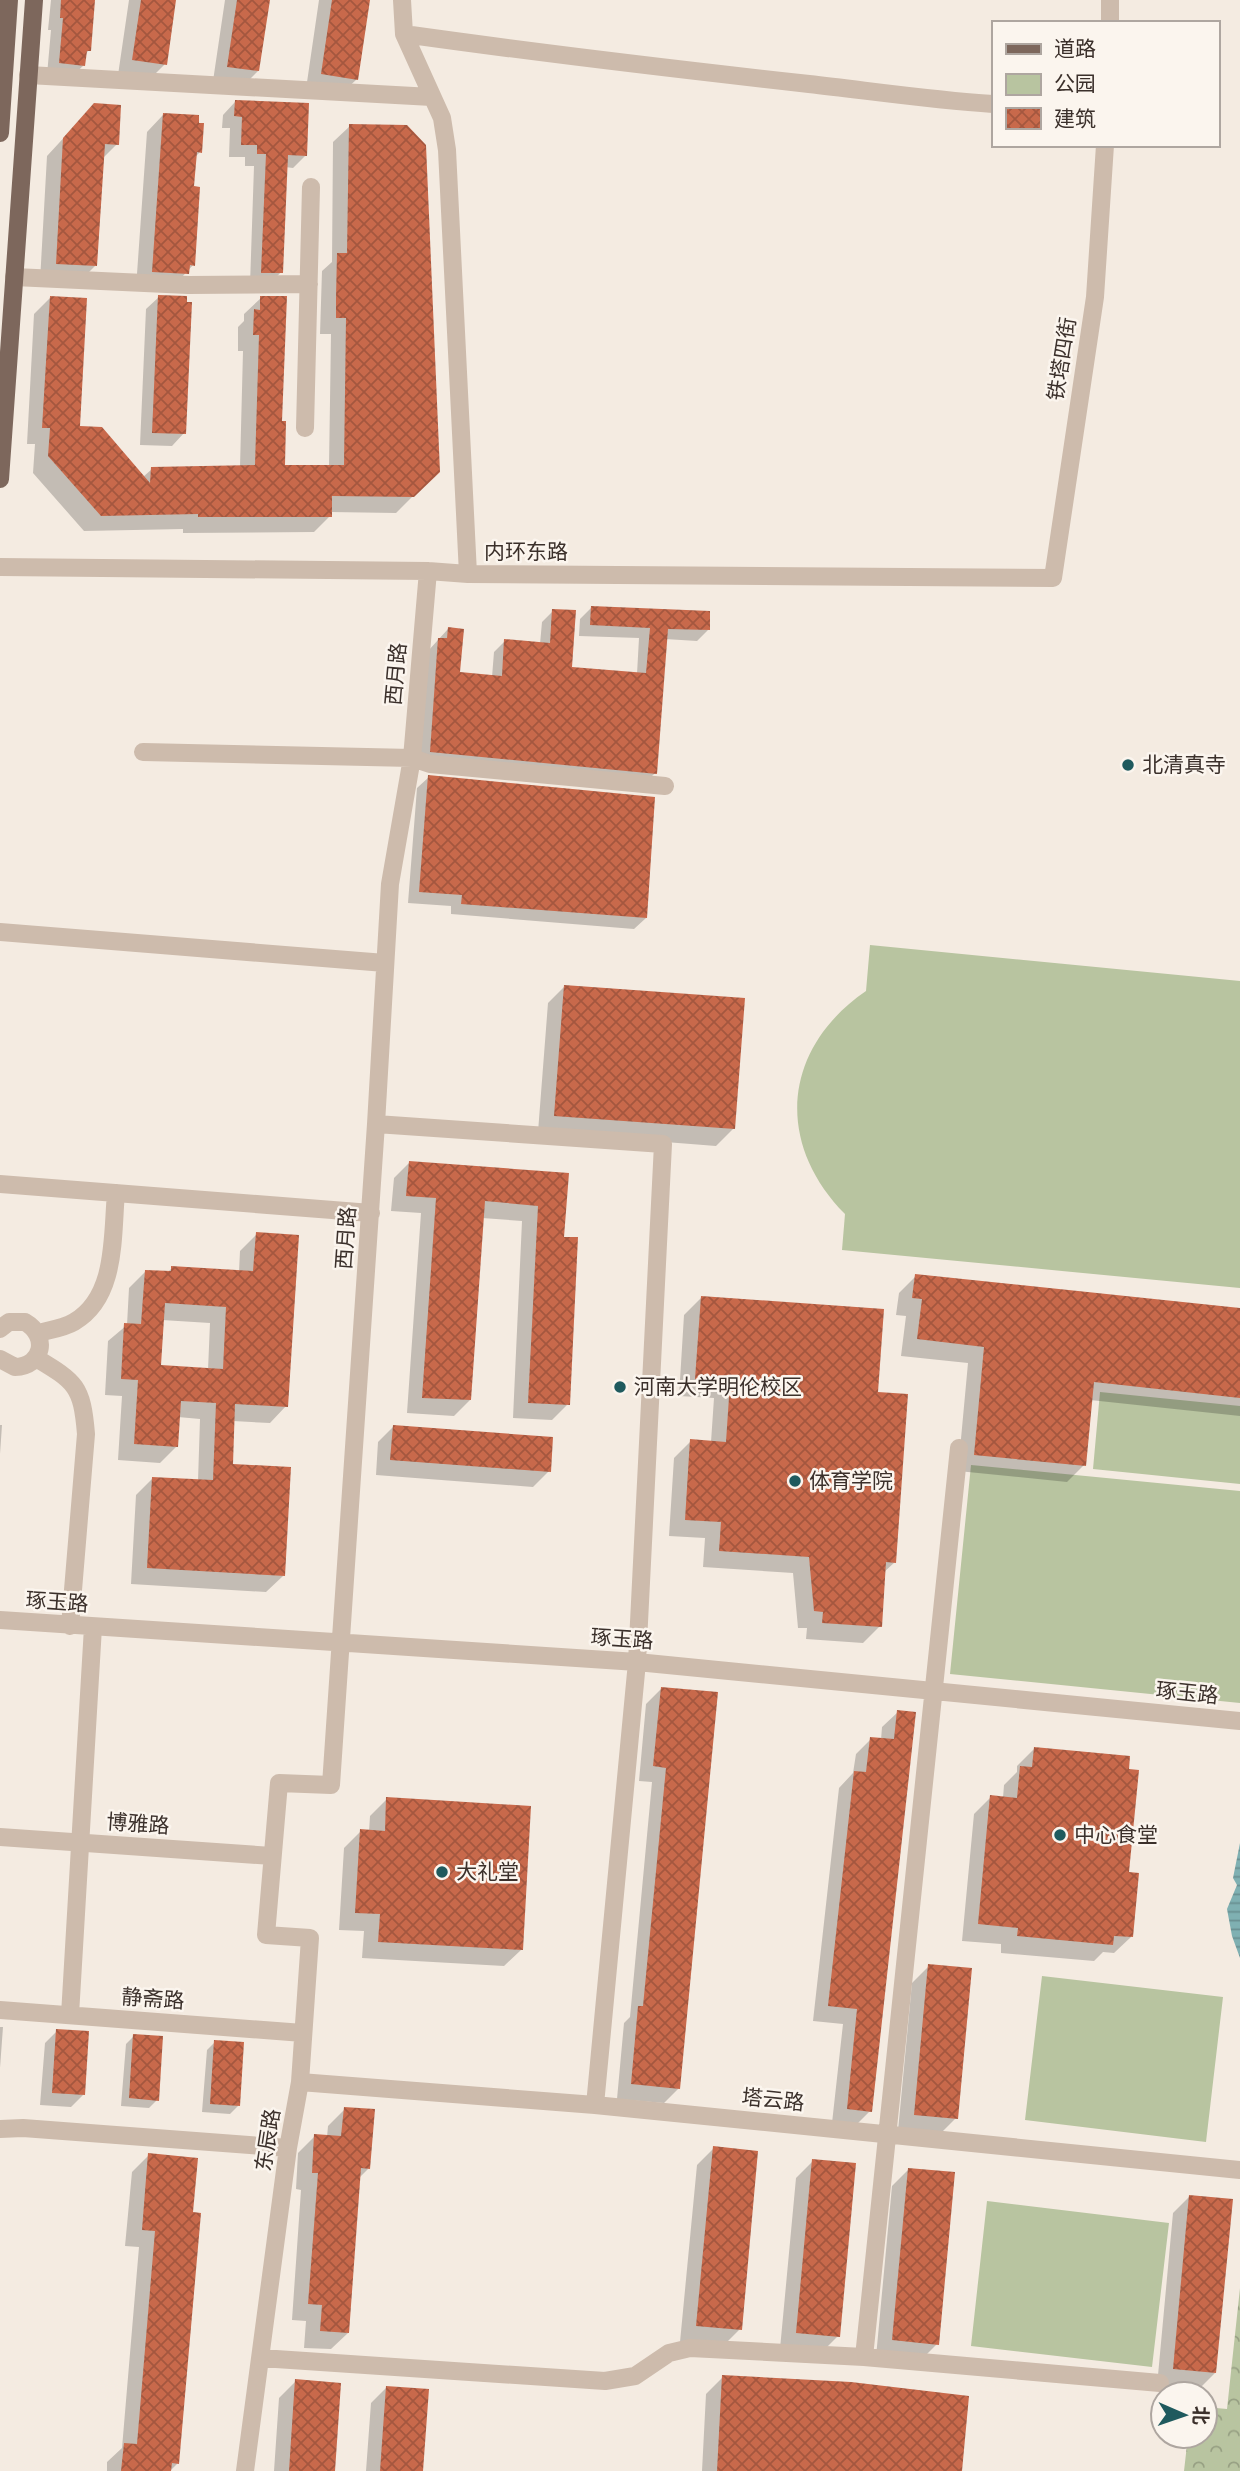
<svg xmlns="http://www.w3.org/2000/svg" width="1240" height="2471" font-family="Commissioner,'Noto Sans SC',sans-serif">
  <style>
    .green { fill: #b8c4a0 }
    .park { fill: url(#park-crowns) }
    .water { fill: url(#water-rules) }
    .shadow { fill: #0003; fill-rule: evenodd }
    .building { fill: url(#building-cross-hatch); fill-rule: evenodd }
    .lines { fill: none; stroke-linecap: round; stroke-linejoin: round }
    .minor { stroke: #cdbbac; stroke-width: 18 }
    .major { stroke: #7d675c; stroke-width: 18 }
    .poi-dot { fill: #1f5a5e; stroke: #fbf5ee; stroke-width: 2.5 }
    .labels { text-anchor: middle; stroke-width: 5; stroke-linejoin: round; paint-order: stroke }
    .street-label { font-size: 21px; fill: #3b302b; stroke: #fbf5ee }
    .poi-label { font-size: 21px; fill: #3b302b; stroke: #fbf5ee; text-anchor: start }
  </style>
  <defs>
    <pattern id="park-crowns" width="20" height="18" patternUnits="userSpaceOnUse" patternTransform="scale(1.75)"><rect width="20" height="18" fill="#b8c4a0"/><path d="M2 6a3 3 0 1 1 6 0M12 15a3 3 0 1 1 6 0" fill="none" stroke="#97a083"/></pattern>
    <pattern id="water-rules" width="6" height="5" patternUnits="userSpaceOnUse" patternTransform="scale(1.75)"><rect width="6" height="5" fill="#7fb0b2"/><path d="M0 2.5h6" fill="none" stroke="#699091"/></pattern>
    <pattern id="building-cross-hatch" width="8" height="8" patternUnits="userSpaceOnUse" patternTransform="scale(1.75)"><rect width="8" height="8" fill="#c8694b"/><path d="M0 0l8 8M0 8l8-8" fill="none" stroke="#a4573f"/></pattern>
  </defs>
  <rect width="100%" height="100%" fill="#f4ebe1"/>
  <path class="green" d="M870,945L1240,981V1288L842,1250L845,1214C774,1142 783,1048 866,991Z
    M1100,1392L1240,1406V1484L1093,1469Z
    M971,1465L1240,1491V1703L950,1674Z
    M1042,1976L1223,1997L1206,2142L1025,2120Z
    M987,2201L1169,2223L1152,2367L971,2346Z"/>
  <path class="park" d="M1240,2288V2471H1184L1188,2436H1205V2407L1227,2409Z"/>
  <path class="water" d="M1240,1843V1958L1232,1936L1227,1909L1237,1885L1233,1878Z"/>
  <path class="shadow" d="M51,0H94L89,50L85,55L84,65L71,77L47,75L51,30H48Z
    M129,0H175L165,64L150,79L118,75Z
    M225,0H268L258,71L243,86L213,81Z
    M319,0H368L357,79L341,94L306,89Z
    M235,102L306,155L293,168L285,167L281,272L269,285H250L254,166H245V157H229L230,128H222L223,115Z
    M94,105L117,144L102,159L95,266L78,283L40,281L47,156Z
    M163,115L200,152L195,157L193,188V265L170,290L136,288L147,132Z
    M350,126L438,471L396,513L330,512V516L314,532L183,533V529L84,531L33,473L35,444H27L34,314L50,298L78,427L143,477L152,469L240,467L243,351H238V327L244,321V314L261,298L281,423L283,466L329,467L331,334H320L322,271L332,262L333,142Z
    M159,297L184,433L172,446L140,445L146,309Z
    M591,608L708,630L697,641L665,639L655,773L644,784L419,762L428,651L448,629L458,674L492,677L494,652L505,641L540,644L542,622L553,611L570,668L637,674L639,638L579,636L580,619Z
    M429,777L646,918L634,929L451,914V906L408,903L417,788Z
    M565,986L733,1129L716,1146L538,1132L548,1003Z
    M410,1162L567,1174L562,1239L568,1404L552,1420L513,1418L522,1221L482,1218L470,1400L454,1416L407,1413L421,1213L391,1211L394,1178Z
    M257,1234L286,1406L270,1423L233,1421L231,1466L283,1576L266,1592L131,1584L136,1495L153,1478L198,1481L200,1419L178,1417L177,1446L160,1463L118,1460L122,1396L105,1395L108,1341L127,1325L129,1288L145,1272L167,1273L172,1268L239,1272L240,1251ZM162,1320L210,1323L208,1370L159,1367Z
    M916,1276L1240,1310V1416L1090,1400L1084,1465L1067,1482L958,1471L968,1363L901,1356L906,1316L896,1315L899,1293Z
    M701,1298L876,1393L895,1562L883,1573L880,1626L863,1643L806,1639L807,1628H798L793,1573L703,1567L705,1538L669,1536L674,1458L691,1441L711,1442L714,1398L679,1396L684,1315Z
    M0,1425H2L0,1454Z
    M394,1426L549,1471L533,1487L376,1475L378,1442Z
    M661,1689L716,1694L679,2088L664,2103L617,2099L624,2023L630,2017L652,1782L639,1781L646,1704Z
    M898,1712L870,2111L855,2126L832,2123L843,2024L813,2021L839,1788L853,1773L856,1754L871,1739L881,1740L882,1727Z
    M1034,1749L1131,1937L1114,1953L1103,1952L1094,1961L1001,1953V1944L962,1941L974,1814L991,1797L1003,1798L1004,1785L1017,1772V1766Z
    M387,1799L521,1950L504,1966L362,1958L364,1931L339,1930L344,1848L361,1831L369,1832L370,1816Z
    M929,1966L956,2118L939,2135L898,2131L912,1983Z
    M0,2027H3L0,2068Z
    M57,2031L83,2095L71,2107L40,2105L45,2043Z
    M134,2036L157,2100L149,2108L121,2106L126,2044Z
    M215,2042L238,2106L230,2114L202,2112L207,2050Z
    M345,2109L369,2168L359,2178L348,2333L331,2349L304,2348L306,2321L292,2320L301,2190L296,2189L298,2153L315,2136L327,2137L328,2126Z
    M714,2148L740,2329L723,2346L680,2342L697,2165Z
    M149,2155L192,2214L178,2463L170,2471H107V2462L122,2448L139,2247L125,2246L132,2172Z
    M813,2161L838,2336L821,2353L780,2349L796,2178Z
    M909,2169L937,2344L920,2361L876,2357L892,2186Z
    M1190,2196L1215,2373L1198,2390L1157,2386L1173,2213Z
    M723,2377L960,2471H702L706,2394Z
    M296,2381L334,2471H274L279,2398Z
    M387,2387L422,2471H366L371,2403Z"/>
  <path class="building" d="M61,0H95L91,51H87L85,66L59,63L63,18H60Z
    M141,0H176L167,65L132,60Z
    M237,0H270L259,71L227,67Z
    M332,0H370L358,80L321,74Z
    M235,100L309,103L307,156L288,155L283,273H261L266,154H257V145H241L242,117L234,116Z
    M94,103L121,105L119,145L105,144L97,266L56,264L63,138Z
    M163,113L199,115V123H204L202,153L197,152L194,186L200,187L195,266L190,265L189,274L152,272Z
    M349,124L407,125L426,145L440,472L414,497L332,496V517H198V514L101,516L48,456L50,428H42L50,296L87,298L80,426L102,427L150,483L151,467L255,465L259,335H253L254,309L260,310V296H287L282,421H286L285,465H344L346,318H336V298L337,253H347Z
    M158,295L187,296V302H192L186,434L152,433Z
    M591,606L710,611V630L668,629L657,774L430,752L438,638H447L448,627L464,629L460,672L502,676L504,639L550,643L552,609L576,610L572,667L646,673L650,628L590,625Z
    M428,775L655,797L647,918L461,904L462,895L419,892Z
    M564,985L745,998L735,1129L554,1116Z
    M409,1161L569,1173L564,1237H578L570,1405L528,1403L538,1206L485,1201L471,1400L422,1398L436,1198L406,1196Z
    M256,1232L299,1235L288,1407L235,1404L233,1464L291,1467L285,1576L147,1568L152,1477L213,1480L216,1403L181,1401L178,1447L134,1444L138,1380L121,1379L124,1323L141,1324L145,1270L171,1271V1266L253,1271ZM165,1303L226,1307L223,1369L161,1365Z
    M915,1274L1240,1308V1398L1094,1382L1086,1466L974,1455L984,1347L917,1339L922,1299L912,1298Z
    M701,1296L884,1309L878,1392L908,1394L896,1563L886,1562L882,1627L822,1623L823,1612L814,1611L809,1557L719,1551L721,1522L685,1520L690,1439L726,1442L730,1382L695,1379Z
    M393,1425L553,1437L551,1472L390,1460Z
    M661,1687L718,1692L680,2089L631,2084L638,2006H643L666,1768L653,1766Z
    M897,1710L916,1712L872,2112L847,2109L857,2009L828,2006L854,1771L866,1772L870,1737L894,1739Z
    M1034,1747L1130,1756L1129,1769L1139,1770L1129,1872L1139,1873L1133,1937L1114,1936L1113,1945L1017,1936L1018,1928L978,1924L990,1795L1017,1798L1020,1766L1032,1767Z
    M386,1797L531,1806L523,1950L378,1942L380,1914L355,1913L360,1829L385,1831Z
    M928,1964L972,1968L958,2119L914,2115Z
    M56,2029L89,2031L85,2095L52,2093Z
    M133,2034L163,2036L159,2101L129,2098Z
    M214,2040L244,2042L240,2106L210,2104Z
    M344,2107L375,2109L370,2169L361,2168L349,2333L320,2331L322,2305L308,2304L318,2173H312L314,2134L341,2136Z
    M713,2146L758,2151L742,2330L696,2326Z
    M148,2153L198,2158L193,2212L201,2213L179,2464L172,2463L171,2471H121L124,2443L137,2444L155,2231L142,2230Z
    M812,2159L856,2163L840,2337L796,2333Z
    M908,2168L955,2172L939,2345L892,2340Z
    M1189,2195L1233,2199L1216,2373L1173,2369Z
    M722,2375L851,2382L969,2396L962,2471H717Z
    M295,2379L341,2383L335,2471H289Z
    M386,2386L429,2389L423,2471H380Z"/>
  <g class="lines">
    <path class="minor" d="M402,0L404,34L442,118L447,150L468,574
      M1110,23V0
      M404,34C539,53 674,69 809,84C871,91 931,100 993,104
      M28,75L432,97
      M14,277L188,285L309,284
      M305,428L311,187
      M0,567L428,571L468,574L1053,578L1095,297L1105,145
      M143,752L412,758L430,764L665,786
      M0,932L385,963
      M376,1124L663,1144L637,1662L595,2105
      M0,1184L371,1213
      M0,1329L9,1322H25C49,1336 43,1366 15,1367L0,1359
      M38,1333C50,1330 64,1328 74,1322C117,1297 112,1236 116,1193
      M36,1358C76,1382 82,1386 86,1434L70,1626
      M0,1620L637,1662L1240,1721
      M0,1837L272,1856
      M0,2010L303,2033
      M70,2015L93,1627
      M300,2082L595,2105L1240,2170
      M0,2129L23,2128L288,2148
      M864,2357L959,1448
      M261,2358L605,2381L635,2376L669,2353L690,2348L864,2357L1160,2383
      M245,2471L288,2148L300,2082L310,1938L266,1935L279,1783L331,1785L376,1124L390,884L412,758L428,571"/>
    <path class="major" d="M0,133L9,0
      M0,479L34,0"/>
  </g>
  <g class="poi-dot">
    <circle cx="1128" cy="765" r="7"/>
    <circle cx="620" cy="1387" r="7"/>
    <circle cx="795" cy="1481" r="7"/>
    <circle cx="1060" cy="1835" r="7"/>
    <circle cx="442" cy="1872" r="7"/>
  </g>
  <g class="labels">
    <g class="street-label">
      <text transform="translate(1062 359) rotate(-81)" y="7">铁塔四街</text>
      <text x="526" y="559">内环东路</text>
      <text transform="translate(396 674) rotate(-85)" y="7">西月路</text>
      <text transform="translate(346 1238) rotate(-86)" y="7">西月路</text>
      <text transform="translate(57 1602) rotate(4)" y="7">琢玉路</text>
      <text transform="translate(622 1639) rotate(4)" y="7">琢玉路</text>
      <text transform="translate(1187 1693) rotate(6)" y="7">琢玉路</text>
      <text transform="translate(138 1824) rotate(4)" y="7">博雅路</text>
      <text transform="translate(153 1999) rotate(4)" y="7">静斋路</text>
      <text transform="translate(773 2100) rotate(6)" y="7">塔云路</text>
      <text transform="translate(268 2140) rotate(-81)" y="7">东辰路</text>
    </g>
    <g class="poi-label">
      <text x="1142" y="772">北清真寺</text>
      <text x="634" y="1394">河南大学明伦校区</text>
      <text x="809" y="1488">体育学院</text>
      <text x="1074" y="1842">中心食堂</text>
      <text x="456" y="1879">大礼堂</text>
    </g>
  </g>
  <rect x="992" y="21" width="228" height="126" fill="#fbf5ee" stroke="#aea6a0" stroke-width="2"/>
  <rect x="1006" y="44" width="35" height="10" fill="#7d675c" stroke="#aea6a0" stroke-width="2"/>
  <text x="1054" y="56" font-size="21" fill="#3b302b">道路</text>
  <rect x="1006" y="74" width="35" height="21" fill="#b8c4a0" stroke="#aea6a0" stroke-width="2"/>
  <text x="1054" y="91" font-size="21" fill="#3b302b">公园</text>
  <rect x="1006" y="108" width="35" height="21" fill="url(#building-cross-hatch)" stroke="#aea6a0" stroke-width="2"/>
  <text x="1054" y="126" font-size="21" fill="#3b302b">建筑</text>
  <g transform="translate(1184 2415) rotate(92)"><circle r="33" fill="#fbf5ee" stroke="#aea6a0" stroke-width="2"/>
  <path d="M0-5L12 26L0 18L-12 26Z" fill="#1f5a5e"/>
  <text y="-10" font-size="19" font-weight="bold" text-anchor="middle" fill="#3b302b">北</text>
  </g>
</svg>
